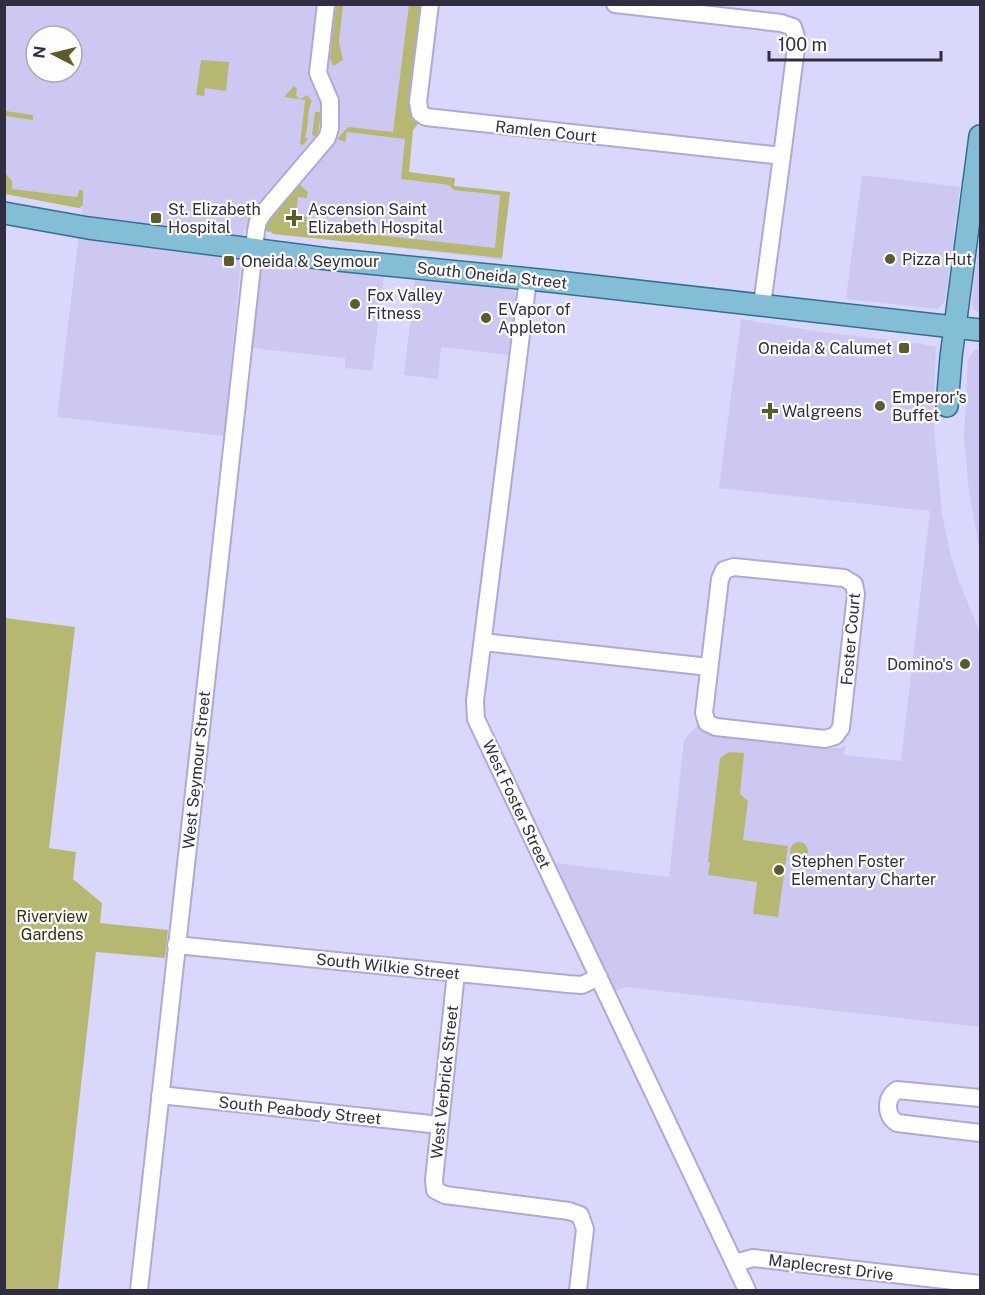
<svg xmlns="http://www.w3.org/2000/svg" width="985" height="1295" font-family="'Public Sans',sans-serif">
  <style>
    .built { fill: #ccc8f2; fill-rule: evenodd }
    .green { fill: #b6b872 }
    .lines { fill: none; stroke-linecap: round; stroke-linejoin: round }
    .minor-casing { stroke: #aea9d6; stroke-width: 20 }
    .major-casing { stroke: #317090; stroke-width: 24 }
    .minor { stroke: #fff; stroke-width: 16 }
    .major { stroke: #84bed6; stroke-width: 21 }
    .poi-dot { fill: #5b5c29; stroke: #fdfdfd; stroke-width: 2 }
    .labels { text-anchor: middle; stroke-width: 4.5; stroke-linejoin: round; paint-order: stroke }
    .street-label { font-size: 16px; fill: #302e40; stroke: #fdfdfd }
    .poi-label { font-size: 16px; fill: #302e40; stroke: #fdfdfd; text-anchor: start }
    .park-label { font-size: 16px; fill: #323212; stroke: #fdfdfd }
  </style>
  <rect width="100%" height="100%" fill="#dad7fc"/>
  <path class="built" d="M4,5H421L409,106L412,119L418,124L413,130L409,172L455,178L454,186L510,192L502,260L244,229L224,436L57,417L82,209L5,193ZM36,36H72V72H36Z
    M862,175L960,187L947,289L945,301L938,309L846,299Z
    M980,231V313L973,309L972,302Z
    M269,262L384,276L372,371L345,368V358L251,348L261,269Z
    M415,279L507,289L513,291L516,298L509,355L441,347L438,379L404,375Z
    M741,319L814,331L921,344L936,347L933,419L942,513L949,549L958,579L980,633V1027L625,987L615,991L554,863L669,877L684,740L698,724L707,732L832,748H841L845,745L844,755L901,761L930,511L719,488Z
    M980,349V552L969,492L964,437L968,360L974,350Z"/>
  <path class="green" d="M336,5H343L339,42L343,60L333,66L330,58Z
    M409,5H421L409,106L412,119L418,124L413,130L409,172L455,178L454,186L510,192L502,258L273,234L270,231L268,232L266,229L271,215L299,184L308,192L307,198L298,197L296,216L307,217L306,227L495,248L500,195L454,190L449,185L401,179L405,139L347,132L345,142L337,139L348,127L393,132Z
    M201,60L229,62L226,91L205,88L204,96L196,95Z
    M294,86L297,89L296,95L298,98L301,99L307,95L312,101C306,112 310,124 305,137L308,139L303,145L300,144L305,100L284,97Z
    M5,111L33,115V120L5,116Z
    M315,112H320L321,115L317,137L312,135Z
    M5,173L12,181V189L77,197L79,190H83V205L79,208L5,194Z
    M5,618L75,627L49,848L76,852L73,879L102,903L100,923L168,930L165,958L96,952L58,1290H5Z
    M729,752L744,753L740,794L748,801L743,840L788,846L778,917L753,914L757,882L708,875L710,863L708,862L720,758Z
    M790 851a9 9 0 1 1 18 0a9 9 0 1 1-18 0Z"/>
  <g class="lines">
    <defs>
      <path id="minor" d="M430,4L418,102L420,113L426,117L782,156L797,40L793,27L781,23L615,4
        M528,279L475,701L476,719L747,1290
        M762,305L782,156
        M734,567L844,578L854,584L856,594L841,728L835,736L825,739L716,727L707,723L704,713L720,579L724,570Z
        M483,642L709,667
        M176,945L568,984L582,985L599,977
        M456,973L434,1180L435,1190L445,1195L569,1211L580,1215L585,1229L578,1290
        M160,1095L440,1125
        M980,1098L897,1090C885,1098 885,1115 897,1123L980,1133
        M735,1263L753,1258L980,1284
        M139,1290L256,231L258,221L264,212L327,138L330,128V101L318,73L326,4"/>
      <path id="major" d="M4,213L88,228L328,259L549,281L980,330
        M947,406L951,357L980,136"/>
    </defs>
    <use href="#minor" class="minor-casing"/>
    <use href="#major" class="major-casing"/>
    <use href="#minor" class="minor"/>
    <use href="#major" class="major"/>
  </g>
  <g class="poi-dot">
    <rect x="150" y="212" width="12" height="12" rx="3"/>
    <path d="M291 209h6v6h6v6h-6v6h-6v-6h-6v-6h6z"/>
    <circle cx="890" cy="259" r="6"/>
    <rect x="223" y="255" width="12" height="12" rx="3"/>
    <circle cx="355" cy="304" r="6"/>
    <circle cx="486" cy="318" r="6"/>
    <rect x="898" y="342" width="12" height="12" rx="3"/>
    <circle cx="880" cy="406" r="6"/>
    <path d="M767 402h6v6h6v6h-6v6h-6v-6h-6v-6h6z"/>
    <circle cx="965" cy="664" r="6"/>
    <circle cx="779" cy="870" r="6"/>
  </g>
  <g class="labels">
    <g class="street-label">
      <text transform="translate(546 131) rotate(6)" y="6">Ramlen Court</text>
      <text transform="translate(492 275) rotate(6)" y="6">South Oneida Street</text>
      <text transform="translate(850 639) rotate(-85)" y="6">Foster Court</text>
      <text transform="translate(196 770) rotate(-84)" y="6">West Seymour Street</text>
      <text transform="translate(517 804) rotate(65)" y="6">West Foster Street</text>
      <text transform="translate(388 966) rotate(6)" y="6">South Wilkie Street</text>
      <text transform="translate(444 1082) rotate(-84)" y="6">West Verbrick Street</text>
      <text transform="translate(300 1110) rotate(6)" y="6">South Peabody Street</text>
      <text transform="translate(831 1267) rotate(7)" y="6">Maplecrest Drive</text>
    </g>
    <g class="poi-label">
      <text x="168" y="215">St. Elizabeth<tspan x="168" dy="18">Hospital</tspan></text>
      <text x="308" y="215">Ascension Saint<tspan x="308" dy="18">Elizabeth Hospital</tspan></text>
      <text x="902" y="265">Pizza Hut</text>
      <text x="241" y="267">Oneida &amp; Seymour</text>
      <text x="367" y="301">Fox Valley<tspan x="367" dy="18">Fitness</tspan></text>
      <text x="498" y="315">EVapor of<tspan x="498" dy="18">Appleton</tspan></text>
      <text x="892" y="354" text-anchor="end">Oneida &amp; Calumet</text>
      <text x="892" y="403">Emperor's<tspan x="892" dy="18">Buffet</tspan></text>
      <text x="782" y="417">Walgreens</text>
      <text x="953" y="670" text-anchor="end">Domino's</text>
      <text x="791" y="867">Stephen Foster<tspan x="791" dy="18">Elementary Charter</tspan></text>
    </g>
    <g class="park-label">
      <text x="52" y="922">Riverview<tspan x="52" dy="18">Gardens</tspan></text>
    </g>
  </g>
  <rect width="985" height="1295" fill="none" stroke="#302e40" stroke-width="12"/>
  <g transform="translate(54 54) rotate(277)"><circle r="28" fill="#fdfdfd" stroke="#abaab1" stroke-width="1.5"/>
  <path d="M0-4.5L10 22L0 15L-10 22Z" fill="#5b5c29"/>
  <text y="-9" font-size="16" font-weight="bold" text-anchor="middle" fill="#302e40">N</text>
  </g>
  <path d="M769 51v9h172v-9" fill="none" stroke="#302e40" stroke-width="3"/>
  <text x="778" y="51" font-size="18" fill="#302e40" stroke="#fdfdfd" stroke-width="4.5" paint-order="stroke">100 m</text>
</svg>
